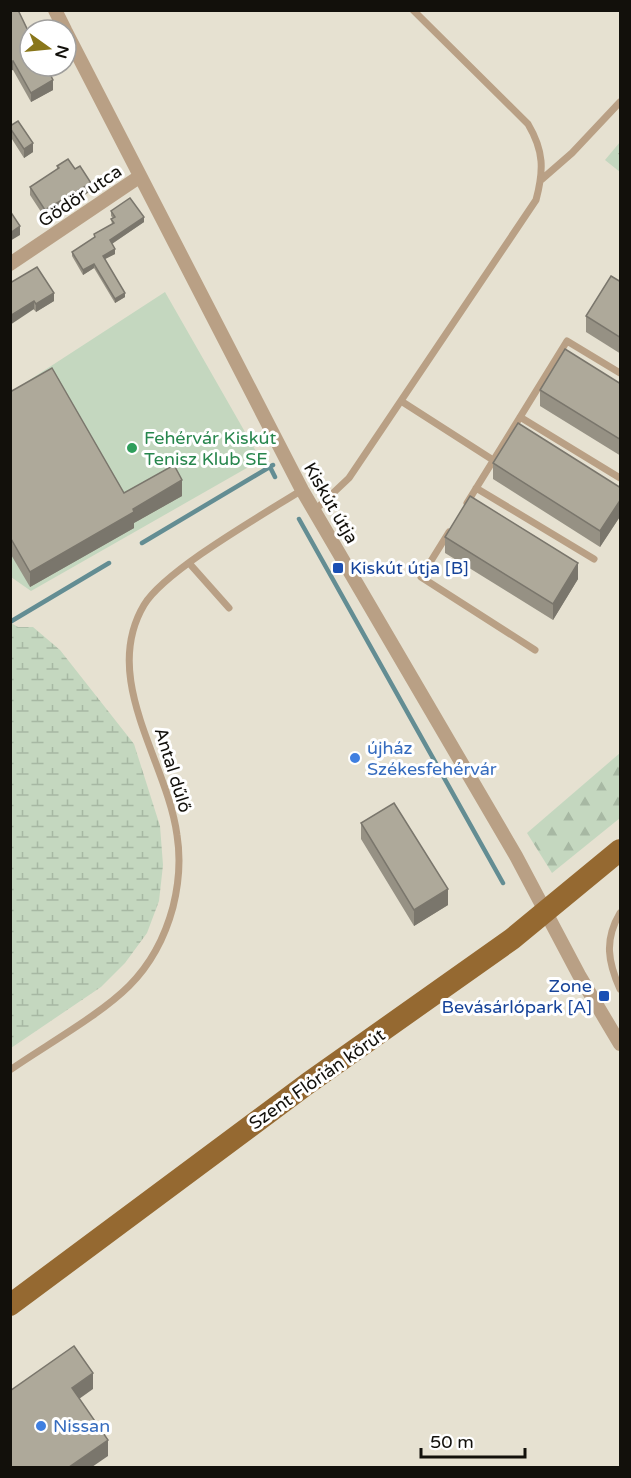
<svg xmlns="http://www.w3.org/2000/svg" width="631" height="1478" font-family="'Varela Round',sans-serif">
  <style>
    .green { fill: #c4d7bf }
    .forest { fill: url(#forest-firs) }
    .wetland { fill: url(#wetland-marsh) }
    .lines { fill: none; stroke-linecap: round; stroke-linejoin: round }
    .stream { stroke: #638d93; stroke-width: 4.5 }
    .path { stroke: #888479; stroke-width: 2; stroke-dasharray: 3 3; stroke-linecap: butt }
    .service { stroke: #b9a085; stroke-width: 7 }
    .minor { stroke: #b9a085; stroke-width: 14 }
    .primary { stroke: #956931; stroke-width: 22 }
    .wall { fill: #969184 }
    .shaded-wall { fill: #7a766c }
    .building { fill: #aea99a; stroke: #7a766c; stroke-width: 1.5 }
    .leisure-dot { fill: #2e9e5b; stroke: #fff; stroke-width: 2 }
    .transit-dot { fill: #1a4fb4; stroke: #fff; stroke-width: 2 }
    .shop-dot { fill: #3f7fe0; stroke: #fff; stroke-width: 2 }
    .labels { text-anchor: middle; stroke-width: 6; stroke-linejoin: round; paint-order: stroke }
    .street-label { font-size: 18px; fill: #12100b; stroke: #fff }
    .leisure-label { font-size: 18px; fill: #27864d; stroke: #fff; text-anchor: start }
    .transit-label { font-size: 18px; fill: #164399; stroke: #fff; text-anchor: start }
    .shop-label { font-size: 18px; fill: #366cbe; stroke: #fff; text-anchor: start }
  </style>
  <defs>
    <pattern id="forest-firs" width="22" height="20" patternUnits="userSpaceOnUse" patternTransform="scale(1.5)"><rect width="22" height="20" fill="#c4d7bf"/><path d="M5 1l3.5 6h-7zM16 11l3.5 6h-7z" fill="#a7b8a3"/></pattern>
    <pattern id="wetland-marsh" width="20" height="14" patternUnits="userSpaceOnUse" patternTransform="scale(1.5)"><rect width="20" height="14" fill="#c4d7bf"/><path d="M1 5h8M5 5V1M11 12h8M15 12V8" fill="none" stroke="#a7b8a3"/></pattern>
  </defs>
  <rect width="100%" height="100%" fill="#e6e1d1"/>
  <path class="green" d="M620,142V172L605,160Z
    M165,292L261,460L31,591L11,577V392Z"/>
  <path class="forest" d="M620,753V818L552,873L527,833Z"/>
  <path class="wetland" d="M11,623L18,627H33L60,650L134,744L160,826L163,865L159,901L147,933L125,963L101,987L11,1048Z"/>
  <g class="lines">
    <path class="stream" d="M270,467L275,477
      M299,519L503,883
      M142,543L273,465
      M10,622L109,563"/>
    <path class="path" d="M619,153L620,154"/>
    <path class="service" d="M541,180L572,153L620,102
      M401,401L493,460
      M520,417L620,478
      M476,488L594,559
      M467,503L567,341L620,373
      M314,511L349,478L536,200C544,170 544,151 528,124L413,10
      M449,532L421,577L535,650
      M189,563L229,608
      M620,913C604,940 608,962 620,989
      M10,1070C46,1045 100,1015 129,986C151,964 165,937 173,907C179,883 181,860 177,835C167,761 100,679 144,605C165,570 264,514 302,490"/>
    <path class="minor" d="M55,10L65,30
      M66,32L302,490L516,856L579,975L620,1044
      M10,264L139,177"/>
    <path class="primary" d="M10,1305L307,1084L512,939L620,850"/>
  </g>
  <path class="wall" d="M10,10L53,90L31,102L13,70Z
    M10,126L33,152L24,158L10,136Z
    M57,166L75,169L91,191L45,218L30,195V187L57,170Z
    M111,211L144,222L112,244L115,254L105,259L125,297L115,303L94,268L83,275L72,256V252L94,238V234L112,224L111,219L113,218L111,216Z
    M621,282V354L586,332V316Z
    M10,283L54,301L36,312Z
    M621,384V456L540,406V390Z
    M10,392L124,493L182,496L134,523V528L30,587L10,553Z
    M493,463L621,488V515L600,547L493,479Z
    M445,537L578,579L553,620L445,553Z
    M361,823L448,905L414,926L361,839Z"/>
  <path class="shaded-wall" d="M13,61V70L10,71V62Z
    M53,80V90L31,102V93Z
    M33,143V152L24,158V149Z
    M91,183V191L45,218V210Z
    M144,217V222L110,245V240Z
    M20,226V235L10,241V233Z
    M115,249V254L103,260V256Z
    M94,264V268L83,275V270Z
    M54,293V301L36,312V304Z
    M125,293V297L115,303V299Z
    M34,301V309L10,325V316Z
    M182,480V496L134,523V528L30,587V572L133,509Z
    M621,499V515L600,547V531Z
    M578,563V579L553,620V604Z
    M448,889V905L414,926V910Z
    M93,1373V1389L72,1404V1388Z
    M108,1440V1456L92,1467H69Z"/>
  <path class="building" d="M10,10H18L30,35V66H46L53,80L31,93L13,61L10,62Z
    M18,121L33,143L24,149L10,128V126Z
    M68,159L75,169L80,166L91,183L45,210L30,187L59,168L57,166Z
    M130,198L144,217L110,240L115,249L103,256L125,293L115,299L94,264L83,270L72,252L95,237L94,234L114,223L111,219L115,217L111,211Z
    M10,211L20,226L10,233Z
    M37,267L54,293L36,304L34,301L10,316V283Z
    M611,276L621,282V338L586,316Z
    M565,349L621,384V440L540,390Z
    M52,368L124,493L174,465L182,480L133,509L134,512L30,572L10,537V392Z
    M518,423L621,488V499L600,531L493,463Z
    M470,496L578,563L553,604L445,537Z
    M394,803L448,889L414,910L361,823Z
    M74,1346L93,1373L72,1388L108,1440L69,1467H10V1391Z"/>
  <circle class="leisure-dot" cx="132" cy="448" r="6"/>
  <g class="transit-dot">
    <rect x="332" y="562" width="12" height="12" rx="3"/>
    <rect x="598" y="990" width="12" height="12" rx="3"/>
  </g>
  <g class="shop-dot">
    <circle cx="355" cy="758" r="6"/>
    <circle cx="41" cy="1426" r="6"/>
  </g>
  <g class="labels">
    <g class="street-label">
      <text transform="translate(80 196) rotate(-34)" y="6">Gödör utca</text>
      <text transform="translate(331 503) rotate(60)" y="6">Kiskút útja</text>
      <text transform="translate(173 770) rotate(73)" y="6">Antal dűlő</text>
      <text transform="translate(317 1079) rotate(-35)" y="6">Szent Flórián körút</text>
    </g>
    <g class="leisure-label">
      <text x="144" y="444">Fehérvár Kiskút<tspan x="144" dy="21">Tenisz Klub SE</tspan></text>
    </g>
    <g class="transit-label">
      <text x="350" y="574">Kiskút útja [B]</text>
      <text x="592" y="992" text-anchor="end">Zone<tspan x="592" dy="21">Bevásárlópark [A]</tspan></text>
    </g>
    <g class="shop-label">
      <text x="367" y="754">újház<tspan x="367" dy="21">Székesfehérvár</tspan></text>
      <text x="53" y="1432">Nissan</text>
    </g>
  </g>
  <rect width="631" height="1478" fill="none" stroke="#12100b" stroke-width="24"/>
  <g transform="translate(48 48) rotate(105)"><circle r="28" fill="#ffffff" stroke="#a09f9d" stroke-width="1.5"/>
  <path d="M0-4.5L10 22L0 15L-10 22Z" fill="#89761a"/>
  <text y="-9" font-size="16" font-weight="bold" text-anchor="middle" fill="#12100b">N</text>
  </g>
  <path d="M421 1448v9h104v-9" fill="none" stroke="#12100b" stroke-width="3"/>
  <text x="430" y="1448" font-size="18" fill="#12100b" stroke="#ffffff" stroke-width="4.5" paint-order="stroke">50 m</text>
</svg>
